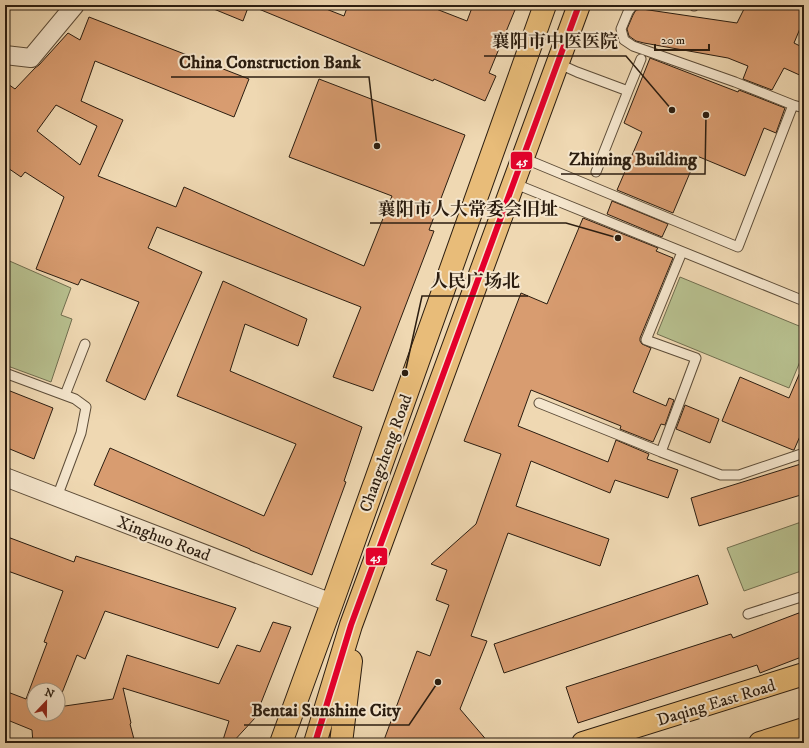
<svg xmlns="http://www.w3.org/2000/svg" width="809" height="748" font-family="'IM FELL DW Pica','Noto Serif SC',serif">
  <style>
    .green { fill: #b7bf8e; stroke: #716e4f }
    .building { fill: #d89c70; stroke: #2b1d10; fill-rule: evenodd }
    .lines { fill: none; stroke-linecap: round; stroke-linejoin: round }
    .service-casing { stroke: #5c4c38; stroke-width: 11 }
    .minor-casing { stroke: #5c4c38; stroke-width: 20 }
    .primary-casing { stroke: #2b1d10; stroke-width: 24 }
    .service { stroke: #f5e6cd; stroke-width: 9 }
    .minor { stroke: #f5e6cd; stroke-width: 18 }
    .primary { stroke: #e8bc79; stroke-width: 22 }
    .bus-1-casing { stroke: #f5e6cd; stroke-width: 9 }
    .bus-1 { stroke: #e4002b; stroke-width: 6 }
    .labels { text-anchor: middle; stroke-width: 4; stroke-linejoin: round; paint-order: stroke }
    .street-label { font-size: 17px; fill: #2b1d10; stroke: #f5e6cd }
    .leader { fill: none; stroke: #2b1d10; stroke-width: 1.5 }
    .callout-dot { fill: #2b1d10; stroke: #f5e6cd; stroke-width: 1.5 }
    .callout-label { font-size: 18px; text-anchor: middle; font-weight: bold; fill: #2b1d10; stroke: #f5e6cd; stroke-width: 4; stroke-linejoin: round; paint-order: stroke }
    .line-badge { stroke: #f5e6cd; stroke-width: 1.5 }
    .badge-label { font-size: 11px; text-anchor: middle; font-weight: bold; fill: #fff }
  </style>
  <rect width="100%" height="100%" fill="#efd8b2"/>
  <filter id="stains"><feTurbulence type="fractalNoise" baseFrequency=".005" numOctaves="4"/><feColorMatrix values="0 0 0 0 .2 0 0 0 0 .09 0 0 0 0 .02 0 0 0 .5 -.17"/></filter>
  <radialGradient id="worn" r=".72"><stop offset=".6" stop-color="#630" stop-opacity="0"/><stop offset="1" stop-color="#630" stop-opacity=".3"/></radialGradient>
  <path class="green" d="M5,259L71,288L61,315L72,319L51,382L5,365Z
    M680,277L804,328V352L789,388L657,334Z
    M804,521V570L744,591L727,548Z"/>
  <path class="building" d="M204,5H249L243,21Z
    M249,5H316L344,16L348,5H426L467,21L473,5H517L489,73L496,76L485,101L434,79L433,81Z
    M746,5H804V19L794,43L804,48V77L784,68L772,90L743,79L748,66L728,58L644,43L636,41L629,36L627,29L633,15L636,10L642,9L737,23Z
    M89,17L249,79L234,117L95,61L81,101L123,120L98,176L176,207L184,187L364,266L392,196L289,157L319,79L465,135L429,230L434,231L373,391L333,377L361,307L157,227L148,248L202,272L145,400L106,381L139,302L81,279L78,285L36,269L64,197L25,172L21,177L5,166V82L15,89L35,68L39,65L68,33L80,40ZM56,105L97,126L80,165L37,131Z
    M650,58L738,92L739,90L785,108L776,133L764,128L745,176L697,156L673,213L617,190L642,132L624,123Z
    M612,201L668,224L662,237L607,214Z
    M583,218L658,248L656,251L673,258L640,338V341L642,344L651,348L633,392L666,406L669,398L674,400L665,425L661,424L653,442L620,429L621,426L531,390L518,426L608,462L616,440L649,454L647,459L678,470L668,498L615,480L610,493L531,461L516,506L609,539L600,566L508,533L471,636L487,641L460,709L489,743H392L384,740L417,651L430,656L449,605L436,600L447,570L431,564L476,524L501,454L464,441L521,293L547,304Z
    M223,281L307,319L298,346L245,324L230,371L362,427L344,481L346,482L312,575L250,550V549L94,485L110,448L264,516L296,444L177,396Z
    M804,363V427L794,450H793L722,421L740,377L789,398Z
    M5,389L53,408L34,459L5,447Z
    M685,405L719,419L710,443L676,429Z
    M804,463V494L699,526L691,498Z
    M5,536L74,562L76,556L236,608L218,648L105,611L85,659L77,655L58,703V690H34V714H58V707L113,699L127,655L219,684L237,645L260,652L273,622L291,627L255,718L232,743H222L229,721L123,688L131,723L130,724L135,743H33L32,730L5,719V691L26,699L47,643L44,642L63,591L5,570Z
    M698,575L708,604L504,673L494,644Z
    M804,611V656L760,673L757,665L578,723L566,687L731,634L733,638Z"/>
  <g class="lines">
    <defs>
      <path id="service" d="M633,5L628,12L621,29L624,40L633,46L735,82L793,105
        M694,6V5
        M557,63L577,72L628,91L641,59
        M523,158L738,247L793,105L804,108
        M596,172L628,91
        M513,183L804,301
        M5,373L75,399L86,407L81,433L57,497
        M65,395L85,344
        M539,403L661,452L696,358L646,340L682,252
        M661,452L721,475H739L804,453
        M748,614L804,596"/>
      <path id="minor" d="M5,55L31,58L75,5
        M5,477L324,600"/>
      <path id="primary" d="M281,743L332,603L545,5
        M315,743L351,625L579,5
        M341,743L351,661
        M583,743L804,674
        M760,743L804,729"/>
    </defs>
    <use href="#service" class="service-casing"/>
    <use href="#minor" class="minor-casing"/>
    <use href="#primary" class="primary-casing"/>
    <use href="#service" class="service"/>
    <use href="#minor" class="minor"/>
    <use href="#primary" class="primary"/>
    <defs>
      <path id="bus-1" d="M315,743L351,625L579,5"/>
    </defs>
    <use href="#bus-1" class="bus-1-casing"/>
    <use href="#bus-1" class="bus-1"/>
  </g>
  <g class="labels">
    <g class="street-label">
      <text transform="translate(385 453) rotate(-70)" y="6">Changzheng Road</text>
      <text transform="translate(164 538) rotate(21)" y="6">Xinghuo Road</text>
      <text transform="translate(716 702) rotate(-17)" y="6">Daqing East Road</text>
    </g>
  </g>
  <path class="leader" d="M672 110L626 56H484M377 146L369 77H171M706 115L705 174H561M618 238L566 223H370M405 373L422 296H528M438 682L409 725H244"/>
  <g class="callout-dot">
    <circle cx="672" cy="110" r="4"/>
    <circle cx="377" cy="146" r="4"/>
    <circle cx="706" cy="115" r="4"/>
    <circle cx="618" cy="238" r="4"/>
    <circle cx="405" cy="373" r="4"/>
    <circle cx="438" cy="682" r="4"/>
  </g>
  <g class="callout-label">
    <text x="555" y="47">襄阳市中医医院</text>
    <text x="270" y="68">China Construction Bank</text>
    <text x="633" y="165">Zhiming Building</text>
    <text x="468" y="215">襄阳市人大常委会旧址</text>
    <text x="475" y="287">人民广场北</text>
    <text x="326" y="716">Bentai Sunshine City</text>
  </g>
  <g class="line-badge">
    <rect x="510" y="151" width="23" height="19" rx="4" fill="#e4002b"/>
    <rect x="365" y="547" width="23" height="19" rx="4" fill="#e4002b"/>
  </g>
  <g class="badge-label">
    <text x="522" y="165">45</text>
    <text x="376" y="561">45</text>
  </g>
  <rect width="809" height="748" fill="none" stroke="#efd8b2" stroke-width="20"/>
  <rect x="6" y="6" width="797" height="736" fill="none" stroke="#2b1d10" stroke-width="2"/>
  <rect x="10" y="10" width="789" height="728" fill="none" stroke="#2b1d10"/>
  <g transform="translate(46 702) rotate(22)"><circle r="19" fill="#f5e6cd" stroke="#a49681"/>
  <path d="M0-3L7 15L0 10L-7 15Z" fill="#8f2418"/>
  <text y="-6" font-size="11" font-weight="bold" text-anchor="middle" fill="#2b1d10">N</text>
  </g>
  <path d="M655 44v6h54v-6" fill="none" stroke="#2b1d10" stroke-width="2"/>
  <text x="661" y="44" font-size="12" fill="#2b1d10" stroke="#f5e6cd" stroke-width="3" paint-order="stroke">20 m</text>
  <rect width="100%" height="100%" filter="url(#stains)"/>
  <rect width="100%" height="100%" fill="url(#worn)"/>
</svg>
